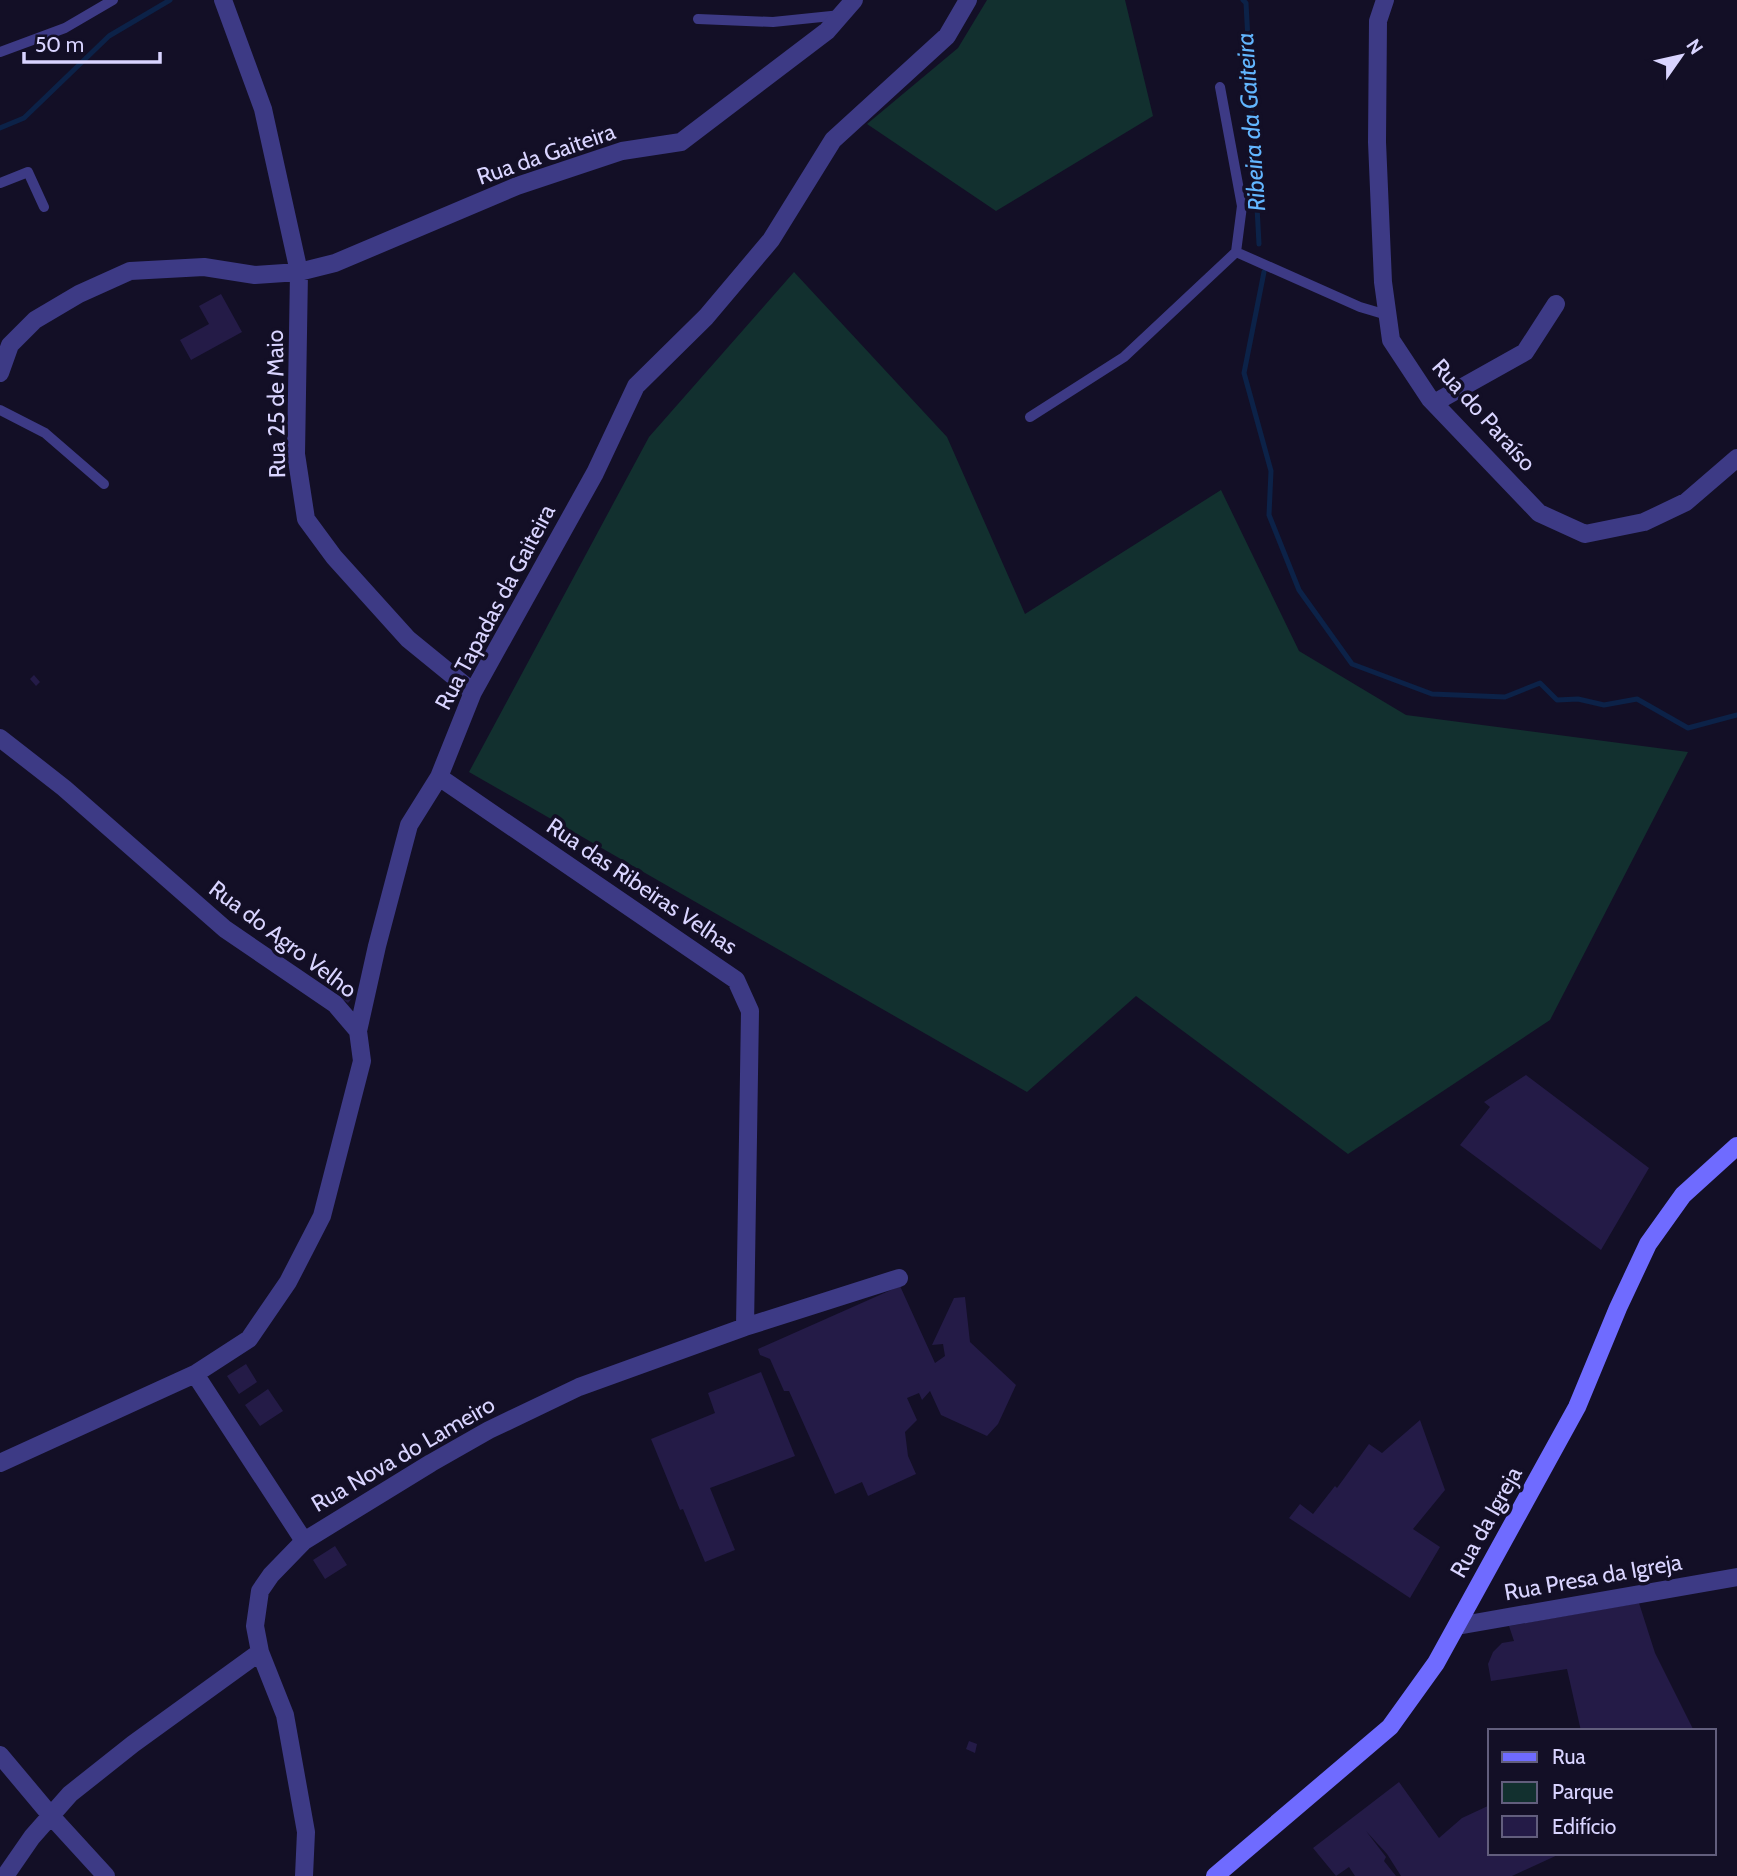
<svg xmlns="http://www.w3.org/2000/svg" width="1737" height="1876" font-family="Cabin,sans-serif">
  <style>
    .green { fill: #12302f }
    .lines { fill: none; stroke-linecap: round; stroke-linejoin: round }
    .stream { stroke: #0c2248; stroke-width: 5 }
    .building { fill: #241b47 }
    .lane { stroke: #3d3a85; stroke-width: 10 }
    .street { stroke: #3d3a85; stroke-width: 18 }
    .secondary { stroke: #6f6bff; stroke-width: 18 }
    .labels { text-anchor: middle; stroke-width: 7; stroke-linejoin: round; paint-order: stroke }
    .street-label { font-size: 23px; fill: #d9d4ff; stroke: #130f26 }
    .water-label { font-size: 24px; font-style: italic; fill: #62b6ff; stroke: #130f26 }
  </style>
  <rect width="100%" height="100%" fill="#130f26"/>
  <path class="green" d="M987,0H1125L1153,116L996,211L867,124L958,48Z
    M794,272L947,437L1025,614L1221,490L1299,651L1406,715L1688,752L1550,1020L1348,1154L1136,996L1027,1092L469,772L649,437Z"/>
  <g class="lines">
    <path class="stream" d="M1243,0L1246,3L1259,244
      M0,128L24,118L109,36L170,0
      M1264,272L1244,373L1271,471L1269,515L1299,590L1352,664L1432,694L1505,697L1540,683L1557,700L1578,699L1604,705L1637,699L1688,728L1737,715"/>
  </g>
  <path class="building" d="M221,294L242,332L191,360L180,340L209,324L199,306Z
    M34,675L40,682L36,686L30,679Z
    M346,991L353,997L348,1003L341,998Z
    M1526,1075L1649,1168L1601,1250L1460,1145L1490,1107L1484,1102Z
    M900,1286L935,1363L945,1356L943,1344L932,1345L954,1298L965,1297L970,1342L1016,1385L998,1424L987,1436L941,1415L930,1391L922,1400L919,1393L907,1398L917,1420L905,1432L908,1456L916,1474L868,1496L862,1482L835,1494L789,1391H784L770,1359L760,1355L758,1349Z
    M246,1364L257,1382L239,1394L227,1376Z
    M761,1372L795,1456L710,1488L735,1550L705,1562L683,1509L680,1510L651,1439L715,1413L708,1393Z
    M268,1389L283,1411L260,1426L245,1405Z
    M1420,1420L1445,1490L1413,1529L1440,1547L1410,1598L1289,1518L1300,1504L1313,1514L1335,1486L1337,1488L1369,1444L1382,1453Z
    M335,1546L347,1565L325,1579L313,1560Z
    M1639,1603L1655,1653L1694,1731H1581L1567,1669L1491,1681L1488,1664L1493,1652L1502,1643L1514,1641L1509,1626Z
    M969,1741L977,1744L975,1753L966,1749Z
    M1399,1782L1439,1838L1462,1818L1490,1805V1853H1562L1512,1876H1401L1387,1854L1366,1831L1386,1857L1384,1861L1396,1876H1355L1349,1867L1336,1876L1313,1848Z"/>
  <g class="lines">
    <path class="lane" d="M698,19L773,22L841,15
      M0,52L65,28L113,0
      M1220,87L1242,206L1236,252L1360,307L1387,315
      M0,183L28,172L44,207
      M0,410L45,433L104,484
      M1030,417L1124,357L1236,252"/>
    <path class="street" d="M223,0L263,109L299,272L296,454L306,519L334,557L408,639L473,692
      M1385,0L1378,21L1377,142L1383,282L1391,340L1430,399L1539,513L1585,534L1644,522L1686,502L1737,458
      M0,373L10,345L35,320L79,294L130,271L204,267L255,275L299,272L335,263L517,186L622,151L681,142L827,31L854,0
      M1434,403L1525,352L1556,304
      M0,738L64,788L225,929L335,1004L358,1031L362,1061L322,1216L288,1282L249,1339L195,1374L0,1463
      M439,777L736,980L750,1011L745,1327
      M358,1031L377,946L409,825L439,777L473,692L595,473L636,386L706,317L771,240L833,140L947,36L968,0
      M195,1374L304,1541
      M1457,1626L1737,1577
      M260,1652L285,1715L306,1832L304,1876
      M0,1755L52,1817L106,1876
      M5,1876L32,1837L70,1794L133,1744L260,1652L255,1626L260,1591L271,1575L304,1541L431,1463L489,1430L579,1387L745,1327L899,1278"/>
    <path class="secondary" d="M1215,1876L1390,1727L1436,1663L1577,1407L1618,1308L1648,1244L1683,1195L1737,1146"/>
  </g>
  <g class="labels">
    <g class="street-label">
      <text transform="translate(546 154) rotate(-19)" y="8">Rua da Gaiteira</text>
      <text transform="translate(276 404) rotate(-91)" y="8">Rua 25 de Maio</text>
      <text transform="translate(1484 415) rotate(48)" y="8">Rua do Paraíso</text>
      <text transform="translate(495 607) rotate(-62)" y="8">Rua Tapadas da Gaiteira</text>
      <text transform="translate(642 886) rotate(34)" y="8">Rua das Ribeiras Velhas</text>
      <text transform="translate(283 939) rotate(37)" y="8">Rua do Agro Velho</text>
      <text transform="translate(403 1454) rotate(-30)" y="8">Rua Nova do Lameiro</text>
      <text transform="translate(1486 1522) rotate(-61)" y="8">Rua da Igreja</text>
      <text transform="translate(1593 1577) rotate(-10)" y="8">Rua Presa da Igreja</text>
    </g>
    <g class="water-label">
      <text transform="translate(1251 122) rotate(-94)" y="8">Ribeira da Gaiteira</text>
    </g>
  </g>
  <rect x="1488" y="1729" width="228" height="126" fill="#130f26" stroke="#625e7d" stroke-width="2"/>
  <rect x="1502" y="1752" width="35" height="10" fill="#6f6bff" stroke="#625e7d" stroke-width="2"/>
  <text x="1552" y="1764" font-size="21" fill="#d9d4ff">Rua</text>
  <rect x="1502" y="1782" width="35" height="21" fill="#12302f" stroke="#625e7d" stroke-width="2"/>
  <text x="1552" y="1799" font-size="21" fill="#d9d4ff">Parque</text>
  <rect x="1502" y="1816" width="35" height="21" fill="#241b47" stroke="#625e7d" stroke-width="2"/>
  <text x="1552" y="1834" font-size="21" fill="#d9d4ff">Edifício</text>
  <g transform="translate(1681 56) rotate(56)" stroke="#130f26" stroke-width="5" paint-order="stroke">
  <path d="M0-5L12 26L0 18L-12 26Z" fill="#d9d4ff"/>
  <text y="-10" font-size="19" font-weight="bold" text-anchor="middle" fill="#d9d4ff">N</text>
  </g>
  <path d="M24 52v10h136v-10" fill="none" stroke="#d9d4ff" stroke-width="3.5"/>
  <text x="35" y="52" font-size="21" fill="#d9d4ff" stroke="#130f26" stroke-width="5" paint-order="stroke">50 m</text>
</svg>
